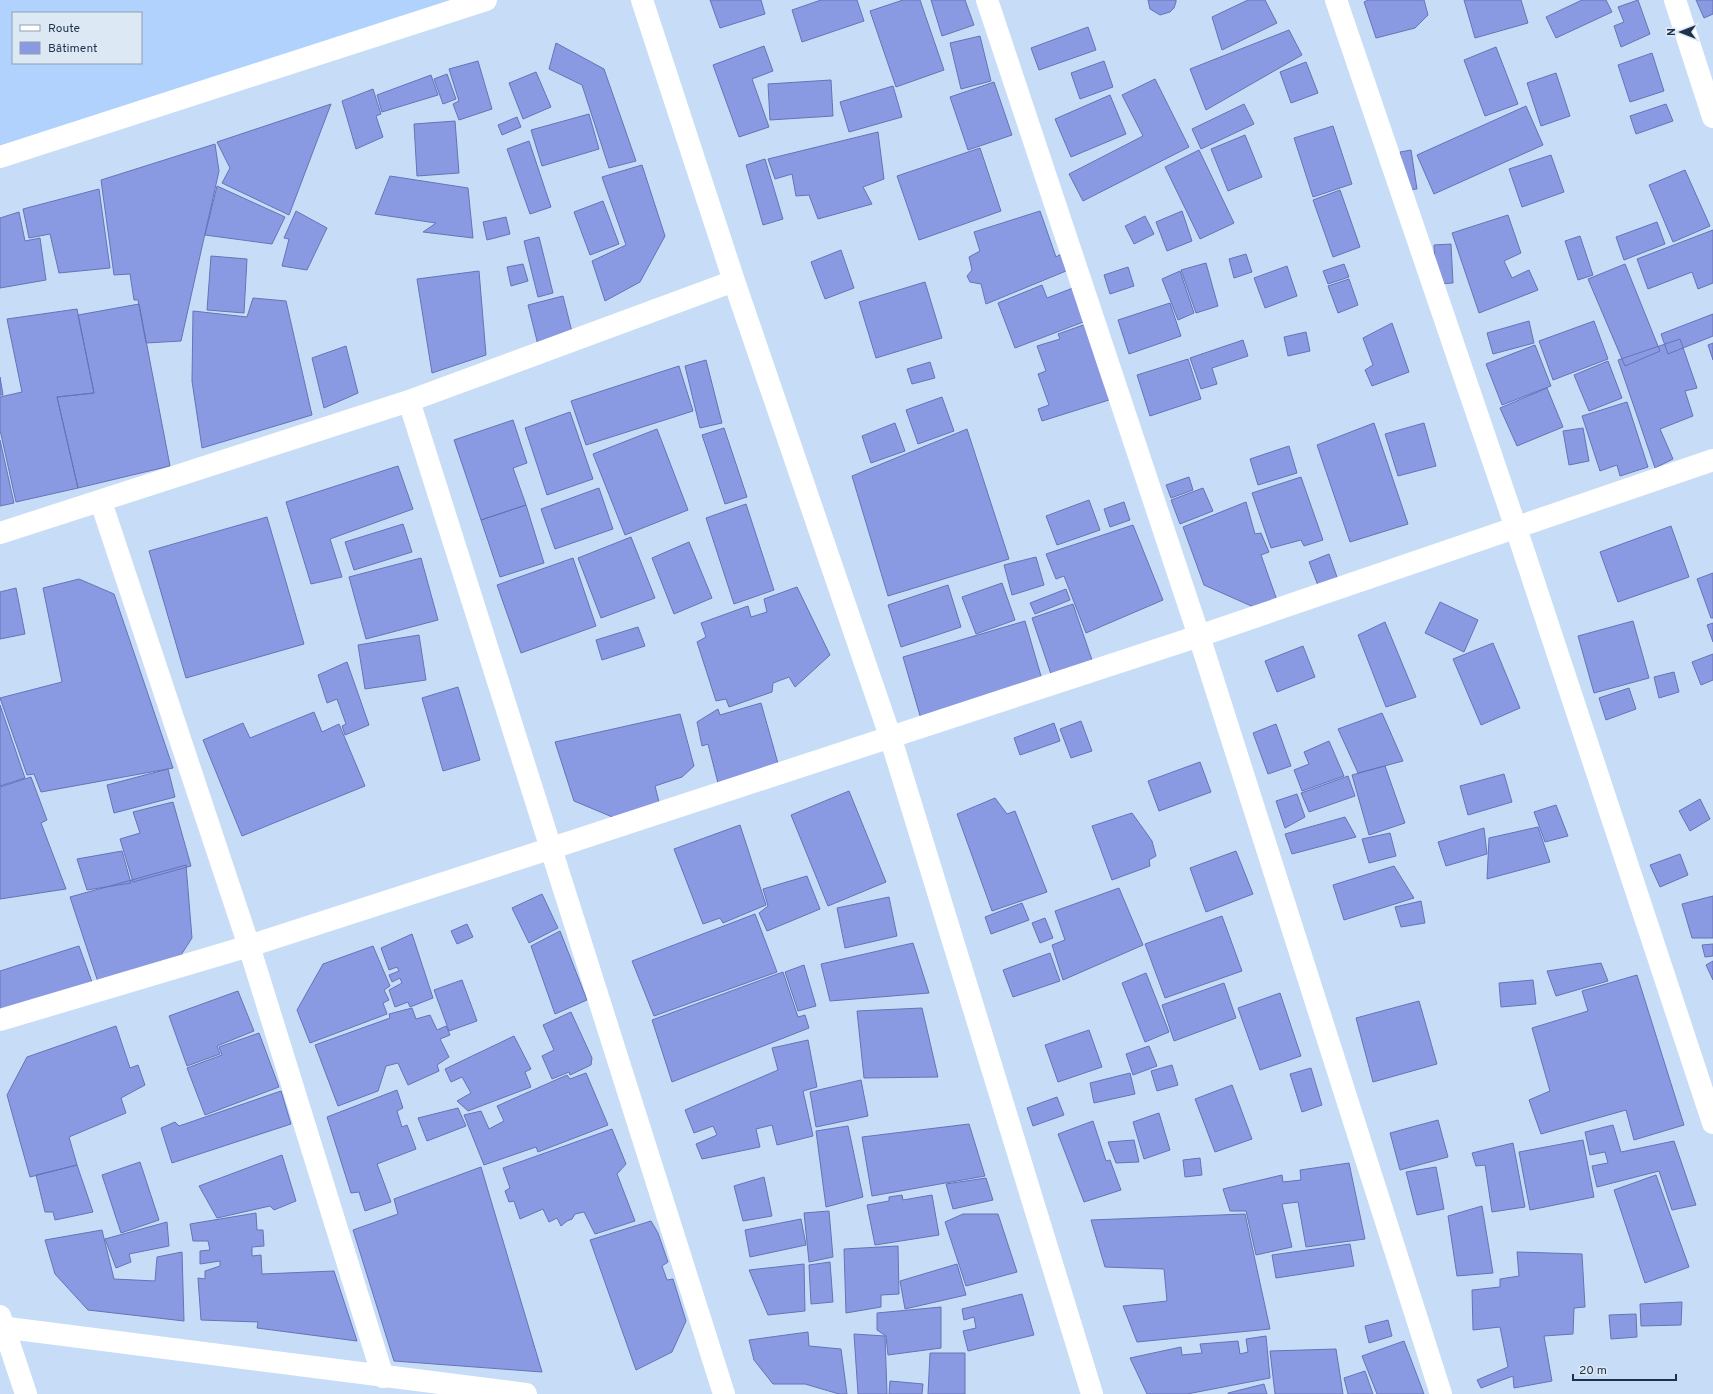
<svg xmlns="http://www.w3.org/2000/svg" width="1713" height="1394" font-family="Overpass,sans-serif">
  <style>
    .built { fill: #b0d2fd; fill-rule: evenodd }
    .building { fill: #8a9ae2; stroke: #6673b8 }
    .lines { fill: none; stroke-linecap: round; stroke-linejoin: round }
    .minor { stroke: #fff; stroke-width: 22 }
  </style>
  <rect width="100%" height="100%" fill="#c7dcf6"/>
  <path class="built" d="M0,0H458L0,149ZM13,13H141V63H13Z"/>
  <path class="building" d="M710,0H761L765,14L720,28Z
    M821,0H857L864,21L802,42L792,10Z
    M903,0H920L944,70L896,87L870,11Z
    M931,0H965L974,25L942,36Z
    M1148,0H1176V2L1174,8L1170,12L1160,15L1150,9Z
    M1248,0H1265L1277,23L1222,50L1212,17Z
    M1368,0H1424L1428,15L1415,28L1376,38L1364,2Z
    M1464,0H1521L1528,23L1475,38Z
    M1582,0H1606L1612,12L1556,38L1546,17Z
    M1638,0L1650,34L1621,47L1614,26L1624,22L1618,7Z
    M1696,0H1713V14L1704,18Z
    M1088,27L1096,50L1039,70L1031,48Z
    M1289,30L1302,55L1206,110L1190,69Z
    M980,36L991,81L961,89L950,43Z
    M556,43L604,69L636,161L609,168L582,85L549,69Z
    M764,46L773,71L752,79L769,127L739,137L713,65Z
    M1496,47L1518,104L1485,116L1464,60Z
    M1652,53L1664,91L1630,102L1618,65Z
    M478,61L492,109L459,120L453,104L459,101L449,69Z
    M1104,61L1113,87L1080,99L1071,73Z
    M1306,62L1318,93L1291,103L1280,72Z
    M536,72L551,107L523,119L509,83Z
    M1556,73L1570,116L1541,126L1527,83Z
    M447,74L456,99L443,104L434,79Z
    M431,75L438,95L382,112L377,95Z
    M1155,79L1189,147L1083,201L1069,174L1143,136L1122,95Z
    M831,80L833,116L770,120L768,84Z
    M994,82L1012,135L968,150L950,97Z
    M893,86L902,117L849,132L840,102Z
    M373,89L381,114L376,116L383,137L356,149L342,101Z
    M1110,95L1126,134L1071,157L1055,119Z
    M331,104L289,215L222,183L230,168L217,142Z
    M1244,104L1254,124L1201,149L1192,129Z
    M1666,104L1673,121L1636,134L1630,116Z
    M1526,106L1543,145L1434,194L1417,155Z
    M589,114L599,149L542,166L531,130Z
    M517,117L521,127L502,135L498,125Z
    M455,121L459,173L417,176L414,124Z
    M1333,126L1352,184L1313,197L1294,138Z
    M878,132L884,179L863,187L872,204L818,219L809,195L796,196L792,174L775,179L768,159Z
    M1245,135L1262,177L1228,191L1211,149Z
    M529,141L551,207L530,214L507,149Z
    M215,144L219,171L181,341L146,343L138,300H134L130,274L114,275L101,180Z
    M980,148L1001,211L919,240L897,176Z
    M1199,150L1234,223L1200,239L1165,167Z
    M1411,150L1417,189L1406,190L1400,152Z
    M1551,155L1564,192L1522,207L1509,169Z
    M765,159L783,219L763,225L746,165Z
    M642,165L665,236L640,282L605,301L592,261L626,245L602,177Z
    M1685,170L1710,226L1673,242L1649,185Z
    M390,176L468,188L473,238L423,232L436,223L375,214Z
    M217,186L285,217L272,244L205,235Z
    M99,189L110,268L59,273L50,234L29,238L23,209Z
    M1340,190L1360,247L1333,257L1313,200Z
    M603,201L619,244L590,255L574,212Z
    M296,211L327,228L307,270L282,266L289,239L284,238Z
    M1040,211L1056,257L1061,254L1066,271L986,304L981,284L970,282L967,276L972,270L969,257L980,251L974,232Z
    M1182,211L1192,241L1167,251L1156,222Z
    M19,212L25,241L40,238L46,280L0,288V218Z
    M1508,215L1521,253L1504,261L1512,278L1529,270L1538,290L1479,313L1452,233Z
    M1145,216L1154,234L1134,244L1125,226Z
    M506,217L510,234L487,240L483,222Z
    M1657,222L1665,244L1624,260L1616,237Z
    M1713,230V283L1698,289L1692,272L1648,289L1637,259Z
    M1580,236L1593,275L1578,280L1565,241Z
    M539,237L553,293L538,297L524,241Z
    M1451,244L1453,283L1436,284L1434,245Z
    M841,250L854,288L825,299L811,262Z
    M1246,254L1252,272L1234,278L1229,259Z
    M211,256L247,259L244,313L207,310Z
    M1206,263L1218,306L1196,313L1181,270Z
    M523,264L528,281L511,286L507,267Z
    M1344,264L1349,277L1328,284L1323,271Z
    M1625,264L1660,351L1625,366L1588,279Z
    M1287,266L1297,296L1265,308L1254,278Z
    M1128,267L1134,286L1110,294L1104,275Z
    M479,271L486,355L432,373L417,279Z
    M1180,271L1194,313L1178,320L1162,279Z
    M1349,279L1358,305L1338,313L1328,286Z
    M925,282L942,338L876,358L859,302Z
    M1042,285L1047,298L1073,288L1086,321L1015,348L998,303Z
    M563,296L574,340L539,349L528,305Z
    M253,298L286,301L312,415L202,448L192,381L193,311L247,317Z
    M1170,303L1181,336L1129,354L1118,320Z
    M139,304L170,466L78,488L57,397L94,393L78,315Z
    M77,309L94,393L57,397L78,488L16,502L0,430V397L22,392L7,319Z
    M1713,314V336L1668,354L1661,334Z
    M1529,321L1534,343L1493,354L1487,333Z
    M1594,321L1608,359L1553,380L1539,341Z
    M1392,323L1409,372L1372,386L1365,370L1373,365L1363,338Z
    M1086,324L1109,400L1042,421L1038,409L1049,405L1038,374L1046,371L1037,346L1060,339L1058,334Z
    M1306,332L1310,351L1288,356L1284,337Z
    M1680,339L1697,388L1685,391L1693,416L1660,429L1673,459L1655,468L1618,360Z
    M1243,340L1248,356L1212,368L1217,384L1201,389L1190,358Z
    M1713,343V360L1708,345Z
    M1535,345L1551,386L1502,405L1486,364Z
    M346,346L358,393L324,408L312,358Z
    M1188,359L1201,399L1150,416L1137,375Z
    M706,360L722,423L700,428L685,366Z
    M1608,361L1622,398L1589,411L1574,375Z
    M930,362L935,378L912,384L907,369Z
    M679,366L693,411L586,445L571,401Z
    M0,377L3,395H0Z
    M1547,388L1563,427L1517,446L1500,408Z
    M942,397L954,431L918,444L906,410Z
    M1627,402L1648,467L1620,476L1617,465L1600,471L1582,416Z
    M570,412L593,479L547,495L525,428Z
    M513,420L527,463L513,468L526,505L481,520L454,440Z
    M895,423L905,451L871,463L862,436Z
    M1374,423L1408,524L1350,542L1317,445Z
    M1424,423L1436,466L1398,476L1385,434Z
    M724,428L747,497L725,504L702,435Z
    M1583,428L1589,461L1569,465L1563,431Z
    M657,429L688,510L625,535L593,454Z
    M967,429L1009,559L888,596L852,476Z
    M0,440L14,503L0,506Z
    M1289,446L1297,473L1258,485L1250,459Z
    M398,466L413,509L330,539L342,577L311,584L286,502Z
    M1189,477L1193,490L1171,498L1166,485Z
    M1301,477L1323,540L1304,546L1301,540L1271,548L1252,493Z
    M599,488L613,529L555,549L541,509Z
    M1203,488L1213,511L1180,524L1171,500Z
    M1089,500L1100,530L1057,545L1046,516Z
    M1124,502L1130,520L1110,527L1104,509Z
    M1246,502L1255,534L1261,533L1269,552L1261,555L1278,603L1258,609L1204,585L1183,527Z
    M746,504L774,590L734,604L706,518Z
    M526,505L544,563L500,577L481,520Z
    M267,517L304,644L186,678L149,551Z
    M403,524L412,552L354,570L345,542Z
    M1133,525L1163,600L1086,633L1064,576L1056,579L1046,554Z
    M1671,526L1689,577L1618,602L1600,552Z
    M631,537L655,598L601,618L578,558Z
    M689,542L712,598L674,614L652,558Z
    M1329,554L1338,580L1319,588L1309,562Z
    M1036,557L1044,585L1012,595L1004,565Z
    M421,558L438,620L366,639L349,577Z
    M573,558L596,626L521,653L497,585Z
    M1713,573V618H1711L1697,579Z
    M79,579L114,594L173,768L41,792L34,774L27,775L0,698L62,682L43,588Z
    M1002,583L1015,620L976,634L962,597Z
    M948,585L961,627L901,647L888,605Z
    M797,587L830,655L795,687L789,677L773,683L772,692L729,707L726,699L716,701L697,642L706,637L701,623L748,606L751,617L767,612L764,599Z
    M16,588L25,634L0,639V592Z
    M1066,589L1070,600L1035,614L1030,603Z
    M1440,602L1478,620L1464,652L1425,633Z
    M1073,604L1093,663L1052,677L1032,618Z
    M1025,621L1043,683L921,719L903,657Z
    M1633,621L1649,678L1594,693L1578,636Z
    M1385,622L1416,697L1386,707L1358,635Z
    M1713,623V642L1707,625Z
    M638,627L645,646L602,660L596,640Z
    M419,635L426,680L365,689L358,645Z
    M1493,643L1520,708L1481,725L1453,659Z
    M1303,646L1315,677L1277,692L1265,661Z
    M1713,654V680L1701,685L1692,662Z
    M347,662L369,725L345,735L342,726L346,724L337,699L327,703L318,675Z
    M1674,672L1679,692L1659,698L1654,677Z
    M458,687L480,760L443,771L422,698Z
    M1629,688L1636,709L1606,720L1599,698Z
    M761,703L779,767L719,787L708,744L702,746L697,722L718,709L720,715Z
    M0,705L25,778L0,786Z
    M314,712L322,732L339,724L365,786L242,836L203,740L243,723L250,738Z
    M1382,713L1403,761L1358,773L1338,729Z
    M680,714L694,766L682,777L655,786L660,806L622,821L574,801L555,742Z
    M1081,721L1092,751L1071,758L1060,729Z
    M1054,723L1060,741L1020,755L1014,738Z
    M1276,724L1291,766L1268,774L1253,733Z
    M1329,741L1344,776L1302,791L1294,770L1309,764L1304,752Z
    M1200,762L1211,792L1159,811L1148,781Z
    M1385,766L1405,823L1369,835L1352,775Z
    M168,769L175,797L114,813L107,785Z
    M1504,774L1512,802L1468,815L1460,786Z
    M1348,776L1355,796L1309,812L1301,793Z
    M31,777L47,820L41,823L66,889L0,899V787Z
    M849,791L886,882L828,906L791,815Z
    M1297,794L1305,817L1285,828L1276,801Z
    M995,798L1007,814L1015,811L1047,892L992,911L957,814Z
    M1700,799L1710,819L1690,831L1679,811Z
    M173,802L191,866L133,882L120,839L140,833L133,812Z
    M1556,805L1568,836L1545,842L1534,812Z
    M1132,813L1152,841L1156,856L1149,860L1150,866L1112,880L1092,826Z
    M1345,817L1356,837L1292,854L1285,834Z
    M740,825L766,905L723,923L720,918L703,924L674,849Z
    M1538,827L1550,862L1487,879L1489,838Z
    M1484,828L1487,854L1446,866L1438,842Z
    M1390,833L1396,856L1369,863L1362,839Z
    M122,851L131,883L87,890L77,859Z
    M1236,851L1253,894L1206,912L1190,868Z
    M1680,854L1688,875L1660,887L1650,865Z
    M186,865L192,938L181,955L99,985L70,897Z
    M1394,866L1414,898L1344,920L1333,885Z
    M807,876L820,909L767,931L759,913L768,906L763,889Z
    M1119,888L1143,945L1063,980L1052,945L1065,940L1055,911Z
    M542,894L558,928L529,943L512,908Z
    M1713,896V938H1692L1682,904Z
    M889,897L897,936L845,948L837,908Z
    M1421,901L1425,923L1401,927L1395,907Z
    M1022,903L1029,920L991,934L985,917Z
    M755,914L777,972L654,1016L632,961Z
    M1222,916L1242,971L1165,998L1145,944Z
    M1045,918L1053,938L1040,943L1032,923Z
    M467,924L473,937L457,944L451,931Z
    M560,931L587,1000L555,1014L531,946Z
    M412,934L433,998L410,1007L408,1002L395,1007L389,990L402,983L400,978L392,982L389,975L399,971L397,967L389,970L381,948Z
    M913,943L929,993L830,1001L821,964Z
    M1713,944V956L1705,957L1702,945Z
    M79,946L92,982L0,1013V971Z
    M373,946L390,986L384,990L389,1000L383,1003L387,1014L310,1043L297,1010L323,964Z
    M1050,953L1060,981L1013,997L1003,970Z
    M1713,961V980L1706,965Z
    M1601,963L1608,981L1556,996L1547,971Z
    M804,965L816,1006L798,1011L785,972Z
    M783,972L798,1017L805,1015L809,1028L672,1082L652,1020Z
    M1146,973L1169,1032L1145,1042L1122,983Z
    M1637,975L1684,1125L1634,1140L1626,1110L1541,1134L1529,1100L1550,1091L1532,1028L1588,1011L1582,991Z
    M462,980L477,1021L449,1031L434,990Z
    M1533,980L1536,1004L1501,1007L1499,983Z
    M1224,983L1236,1018L1174,1041L1162,1005Z
    M238,991L254,1031L217,1046L220,1054L187,1066L169,1016Z
    M1280,993L1301,1056L1260,1070L1238,1008Z
    M1419,1001L1437,1064L1373,1082L1356,1018Z
    M412,1008L416,1019L430,1015L437,1030L446,1026L450,1035L440,1039L449,1057L437,1065L439,1071L408,1085L398,1063L386,1066L378,1091L338,1106L315,1045L390,1018L389,1014Z
    M922,1008L938,1077L864,1078L857,1011Z
    M571,1012L592,1058L591,1065L570,1075L569,1072L552,1079L542,1056L554,1050L543,1025Z
    M116,1026L130,1068L138,1065L145,1085L121,1098L126,1113L69,1137L77,1165L30,1177L7,1095L27,1057Z
    M1089,1030L1102,1067L1058,1082L1045,1045Z
    M259,1033L279,1087L205,1115L187,1068L222,1055L219,1047Z
    M514,1036L531,1069L525,1072L531,1087L468,1111L457,1101L471,1093L462,1077L451,1082L445,1069Z
    M808,1040L817,1087L803,1091L813,1136L777,1145L772,1125L756,1129L760,1147L702,1159L696,1144L717,1135L713,1126L694,1133L685,1110L778,1070L772,1048Z
    M1149,1046L1157,1066L1133,1075L1126,1054Z
    M1172,1065L1178,1085L1157,1091L1151,1071Z
    M1311,1068L1322,1105L1302,1112L1290,1074Z
    M586,1073L608,1125L538,1152L536,1147L484,1165L464,1115L481,1111L489,1129L504,1121L497,1106L567,1075L570,1079Z
    M1130,1073L1135,1094L1094,1103L1090,1083Z
    M861,1080L868,1116L816,1127L810,1092Z
    M1232,1085L1252,1139L1215,1152L1195,1099Z
    M397,1090L403,1108L397,1111L402,1127L407,1125L416,1149L377,1164L391,1202L365,1211L359,1192L351,1193L327,1117Z
    M281,1091L291,1124L172,1163L161,1128L175,1122L179,1126Z
    M1057,1097L1064,1115L1033,1126L1027,1108Z
    M458,1108L466,1126L427,1141L418,1118Z
    M1159,1113L1170,1150L1144,1159L1133,1122Z
    M1438,1120L1448,1157L1400,1170L1390,1133Z
    M1093,1121L1106,1161L1110,1160L1121,1190L1084,1202L1058,1134Z
    M969,1124L985,1176L872,1196L862,1137Z
    M1613,1125L1621,1152L1674,1141L1696,1205L1672,1210L1659,1171L1597,1187L1592,1166L1608,1163L1605,1152L1590,1155L1585,1132Z
    M848,1126L863,1197L826,1207L816,1131Z
    M612,1129L626,1164L617,1174L635,1221L595,1234L584,1212L575,1214L572,1219L567,1221L561,1226L557,1218L549,1222L543,1209L520,1219L514,1201L509,1202L505,1191L510,1188L503,1168Z
    M1134,1140L1139,1162L1116,1163L1108,1142Z
    M1583,1140L1594,1197L1530,1210L1519,1152Z
    M1513,1143L1525,1207L1492,1212L1485,1165L1476,1166L1472,1153Z
    M282,1155L296,1201L274,1210L270,1206L217,1218L199,1186Z
    M1200,1158L1202,1175L1185,1177L1183,1160Z
    M140,1162L159,1220L121,1233L102,1175Z
    M1349,1163L1365,1239L1306,1247L1298,1202L1282,1204L1292,1247L1256,1255L1246,1211H1230L1223,1189L1282,1175L1283,1182L1301,1180L1300,1170Z
    M77,1165L93,1212L55,1220L53,1212H45L36,1175Z
    M481,1167L542,1372L394,1361L353,1230L398,1214L394,1199Z
    M1436,1167L1444,1209L1417,1215L1406,1172Z
    M1656,1175L1689,1267L1645,1283L1614,1190Z
    M764,1177L772,1216L743,1221L734,1186Z
    M986,1178L993,1200L953,1209L946,1184Z
    M902,1195L903,1200L932,1195L939,1235L875,1245L867,1205L889,1201V1197Z
    M1482,1206L1493,1273L1457,1276L1448,1216Z
    M829,1211L833,1257L809,1262L804,1213Z
    M256,1213L257,1230H263L264,1246L252,1247V1256L261,1255L262,1274L334,1271L357,1341L257,1328L258,1322L201,1320L198,1278L205,1279V1271L220,1266V1261L200,1264V1251L210,1250L208,1241H193L190,1224Z
    M963,1214H998L1017,1272L966,1286L945,1222Z
    M1245,1214L1270,1329L1137,1342L1123,1306L1167,1301L1164,1269L1105,1267L1091,1220Z
    M801,1219L806,1245L750,1257L745,1230Z
    M651,1221L658,1233L668,1262L662,1266L667,1280L673,1279L686,1321L672,1352L636,1370L590,1240Z
    M167,1222L169,1246L129,1254L131,1262L116,1268L105,1239Z
    M102,1230L114,1279L155,1281L157,1257L182,1252L184,1321L88,1310L55,1274L45,1240Z
    M1350,1244L1354,1266L1276,1278L1272,1255Z
    M898,1246L899,1294L881,1295V1307L846,1313L844,1249Z
    M1517,1252L1582,1254L1585,1307L1574,1308L1573,1334L1544,1336L1552,1381L1514,1388L1513,1376L1481,1388L1477,1380L1508,1367L1500,1327L1473,1330L1472,1290L1500,1287V1279L1519,1276Z
    M830,1262L833,1302L811,1304L809,1265Z
    M804,1264L805,1311L768,1315L749,1270Z
    M957,1264L966,1295L905,1309L900,1281Z
    M1022,1294L1034,1335L968,1351L963,1331L976,1328L974,1317L964,1320L962,1309Z
    M1682,1302L1681,1325L1641,1326L1640,1304Z
    M941,1307V1348L888,1355L886,1336L877,1330V1313Z
    M1636,1314L1637,1337L1611,1339L1609,1315Z
    M1388,1320L1392,1336L1369,1343L1365,1326Z
    M808,1332L809,1346L841,1349L847,1394H839L805,1384H773L754,1360L749,1340Z
    M854,1334L885,1336L887,1394H858Z
    M1266,1336L1270,1378L1187,1394H1147L1130,1358L1181,1347L1182,1355L1202,1353L1200,1344L1238,1341L1240,1354L1248,1352L1246,1339Z
    M1404,1341L1424,1394H1377L1362,1356Z
    M1336,1349L1343,1394H1275L1270,1351Z
    M930,1353H965V1394H928Z
    M1365,1371L1373,1394H1348L1344,1378Z
    M890,1381L923,1384L922,1394H889Z
    M1264,1384L1267,1394H1228V1393Z"/>
  <g class="lines">
    <path class="minor" d="M642,0L734,281L890,736L1092,1394
      M987,0L1199,636L1441,1394
      M1336,0L1516,528L1713,1123
      M1675,0L1713,117
      M0,157L486,0
      M409,401L724,1394
      M101,502L249,946L383,1377
      M0,533L409,401L734,281
      M0,1020L249,946L552,848L1199,636L1713,460
      M0,1316L26,1394
      M0,1327L526,1394"/>
  </g>
  <rect x="12" y="12" width="130" height="52" fill="#dde8f5" stroke="#909fb1"/>
  <rect x="20" y="25" width="20" height="6" fill="#ffffff" stroke="#909fb1"/>
  <text x="48" y="32" font-size="12" fill="#1d324b">Route</text>
  <rect x="20" y="42" width="20" height="12" fill="#8a9ae2" stroke="#909fb1"/>
  <text x="48" y="52" font-size="12" fill="#1d324b">Bâtiment</text>
  <g transform="translate(1681 32) rotate(270)" stroke="#dde8f5" stroke-width="3" paint-order="stroke">
  <path d="M0-3L7 15L0 10L-7 15Z" fill="#1d324b"/>
  <text y="-6" font-size="11" font-weight="bold" text-anchor="middle" fill="#1d324b">N</text>
  </g>
  <path d="M1573 1374v6h103v-6" fill="none" stroke="#1d324b" stroke-width="2"/>
  <text x="1579" y="1374" font-size="12" fill="#1d324b" stroke="#dde8f5" stroke-width="3" paint-order="stroke">20 m</text>
</svg>
